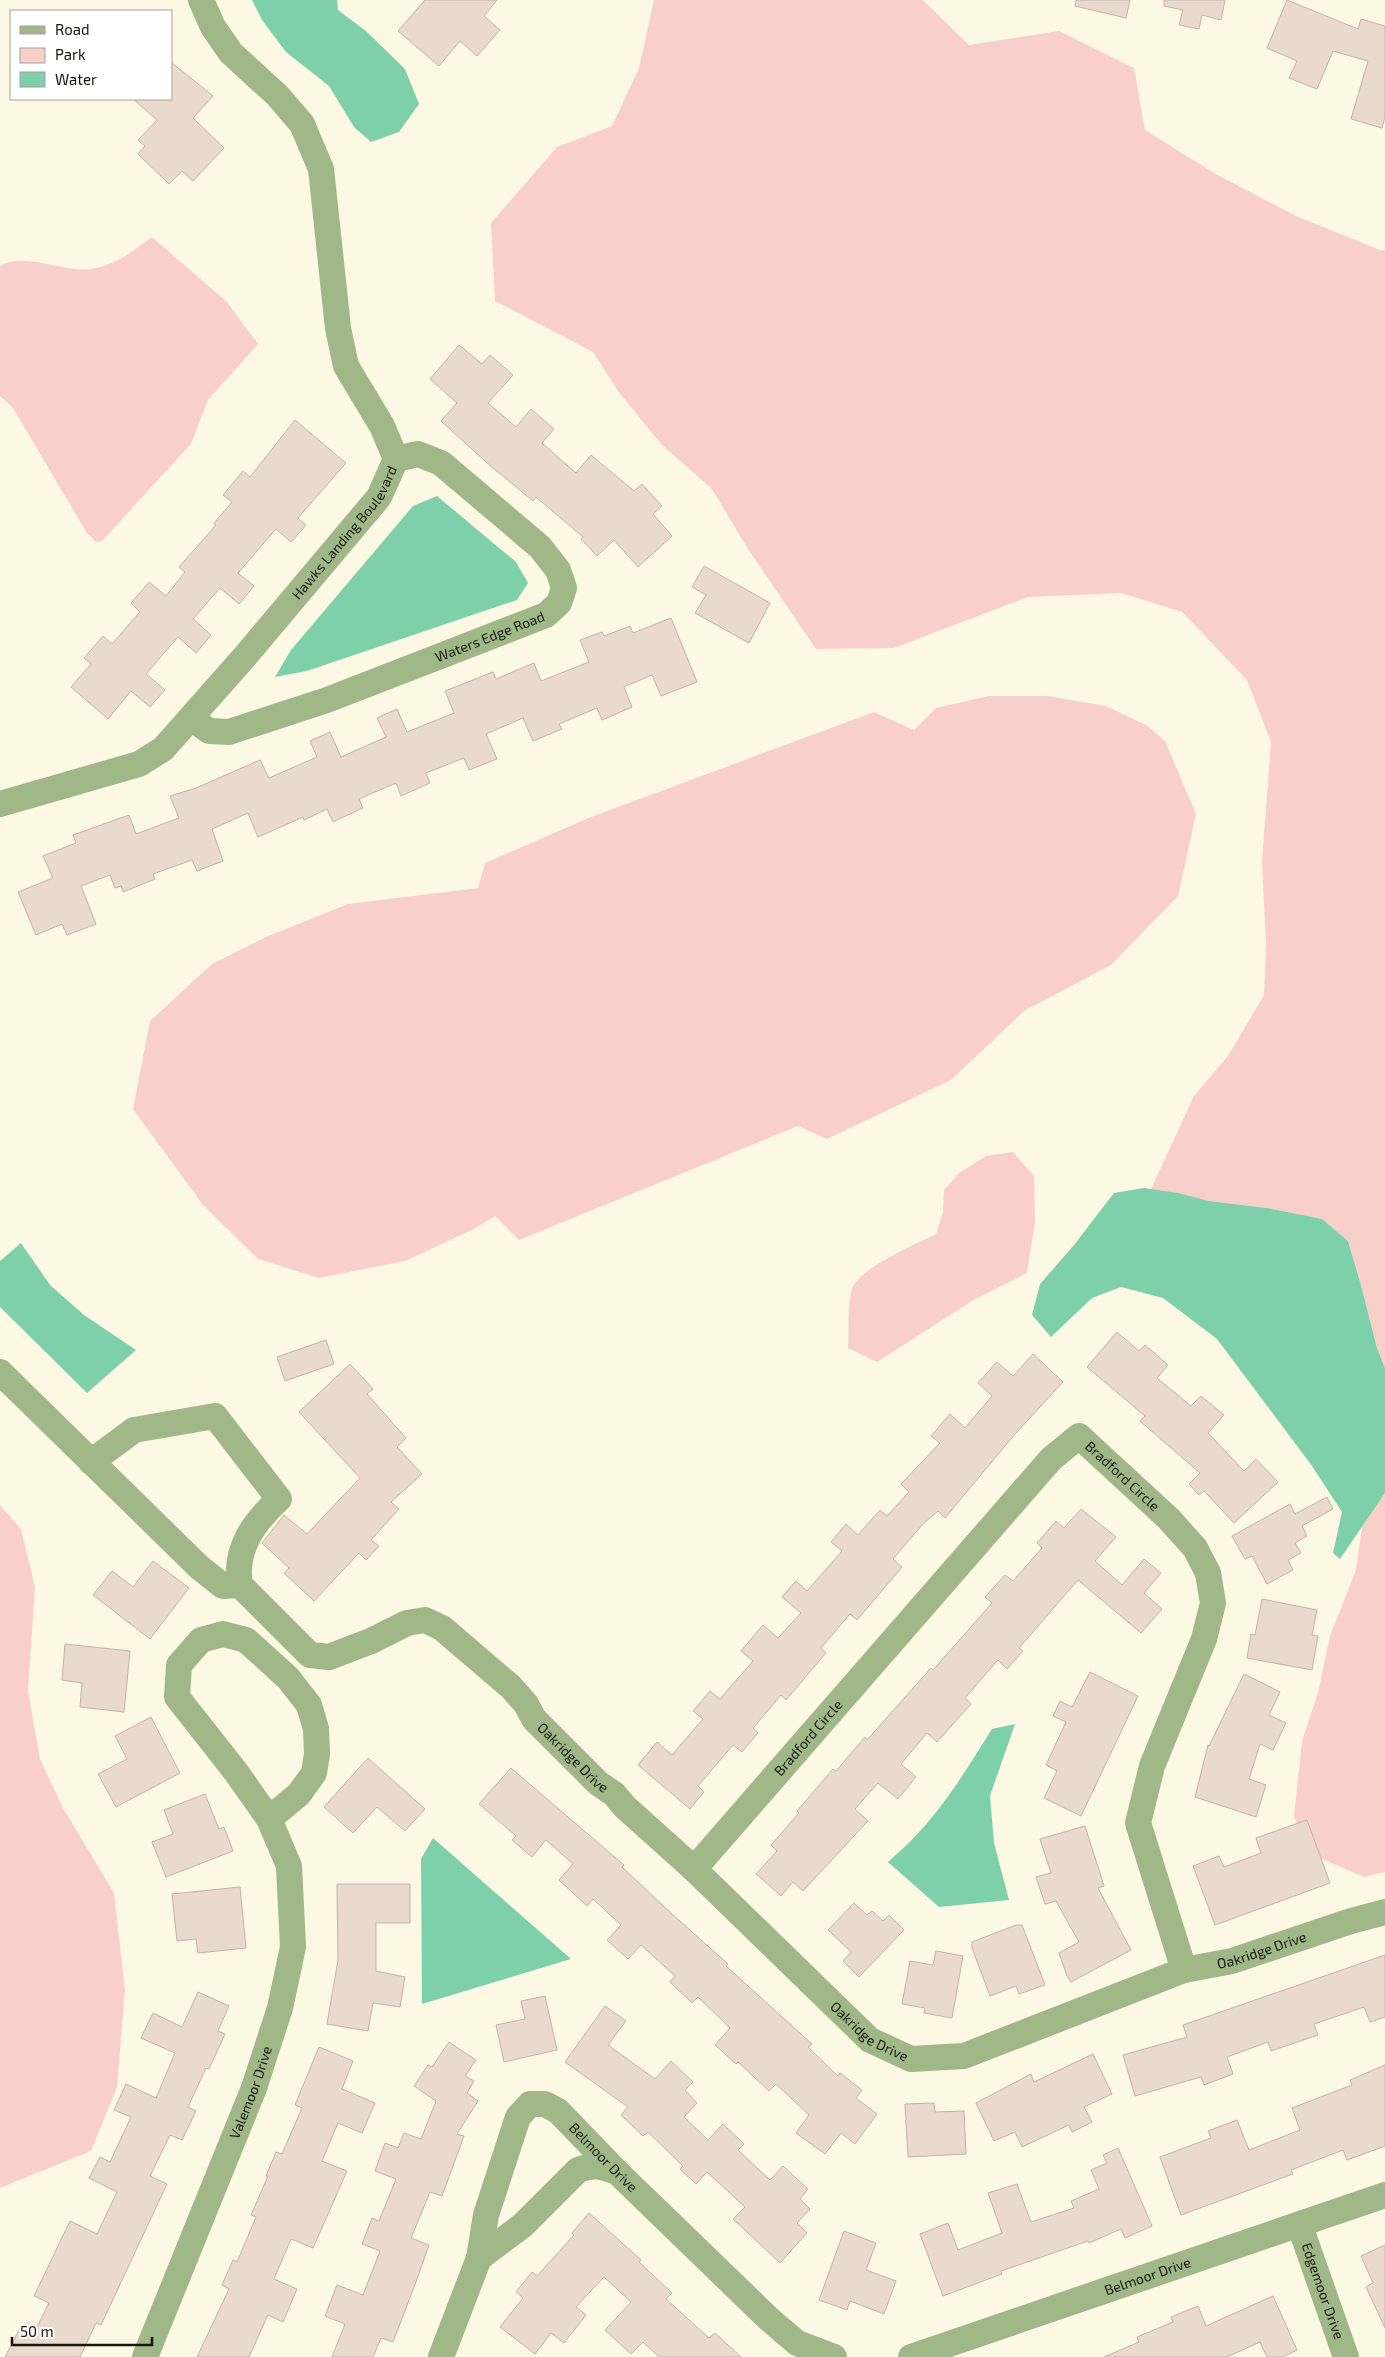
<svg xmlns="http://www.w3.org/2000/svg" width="1385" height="2357" font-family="'Exo 2',sans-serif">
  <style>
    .green { fill: #f9d0c9 }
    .water { fill: #7ed0ab }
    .building { fill: #eadacc; stroke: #c3b2a5 }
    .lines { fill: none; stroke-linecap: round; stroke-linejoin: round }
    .minor { stroke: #a0b788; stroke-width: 26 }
    .labels { text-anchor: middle; stroke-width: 4; stroke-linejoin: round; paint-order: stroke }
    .street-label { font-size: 14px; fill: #16140d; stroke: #fff }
  </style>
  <rect width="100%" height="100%" fill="#fcf8e4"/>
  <path class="green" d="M654,0H923L969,45L1059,31L1134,68L1145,130L1214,173L1296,216L1380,250H1385V1368L1377,1348L1361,1285L1348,1241L1322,1219L1267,1208L1209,1201L1151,1189L1194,1096L1228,1056L1264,995L1266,945L1262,861L1271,742L1247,680L1182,612L1121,593L1028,597L894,648L816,649L748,549L712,489L661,444L618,391L593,352L495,301L491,223L557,147L612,126L639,68Z
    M152,237L227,302L258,344L208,400L191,444L102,541L96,542L87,533L13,408L0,396V266C21,251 67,273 91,269C116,265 132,252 152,237Z
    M989,696H1048L1106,706L1148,726L1165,741L1196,814L1178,896L1111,965L1024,1011L951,1080L827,1139L798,1126L519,1240L495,1216L474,1229L405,1261L319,1278L258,1259L203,1205L133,1109L150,1021L212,964L266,937L348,904L478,888L485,863L591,817L874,712L914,730L936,708Z
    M1013,1152L1034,1176L1035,1222L1027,1273L972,1301L877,1362L848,1348C849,1331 847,1305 852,1289C859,1268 916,1244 936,1234L943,1212L944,1190L959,1173L986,1156Z
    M1385,1493V1872L1364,1877L1308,1853L1294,1816L1302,1741L1318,1693L1330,1636L1356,1570L1362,1526Z
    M0,1505L21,1529L35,1587L28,1691L40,1759L63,1808L114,1893L125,1990L117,2087L91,2151L0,2188Z"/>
  <path class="water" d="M252,0H337L338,10L366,31L405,69L419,104L399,132L371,142L354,127L329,86L286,52L262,20Z
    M437,496L516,562L528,583L517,600L307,671L275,677L291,650L413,506Z
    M1144,1188L1178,1193L1209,1201L1267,1208L1322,1219L1348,1241L1361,1285L1377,1348L1385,1368V1493L1340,1559L1333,1553L1342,1512L1312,1466L1217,1339L1163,1298L1121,1287L1092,1298L1051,1337L1032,1315L1040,1284L1074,1245L1114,1193Z
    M21,1243L50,1285L84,1315L136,1350L87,1393L0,1307V1261Z
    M1015,1724L990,1796L994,1843L1009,1900L939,1907L888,1862C936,1821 959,1781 992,1729Z
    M433,1838L571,1959L422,2004L421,1859Z"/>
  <path class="building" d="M425,0H497L484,16L500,30L477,56L460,41L439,66L398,31Z
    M1076,0H1130L1126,18L1075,6Z
    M1164,0H1225L1221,20L1202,15L1199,29L1179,25L1183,10L1164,6Z
    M1287,0L1358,29L1361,19L1385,26V117L1382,128L1351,119L1368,61L1333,51L1317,89L1289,78L1297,61L1267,48Z
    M171,62L213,96L193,118L224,148L193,181L182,171L169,184L138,154L145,146L138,140L157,120L133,99H171Z
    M459,345L482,364L490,355L513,375L488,403L516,427L531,409L554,429L542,443L576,473L591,455L634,491L642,484L662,506L653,514L672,536L638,567L614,540L597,556L581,539L583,537L536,497L533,501L486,462L441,421L457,403L430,379Z
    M295,420L346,463L298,518L306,525L291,542L276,529L238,573L254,586L239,604L220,588L193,619L211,635L196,653L178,637L146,674L165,690L150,707L131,691L108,719L71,687L91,664L84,658L103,636L112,644L140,612L131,603L149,582L166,596L185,572L179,567L216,525L214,523L232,502L223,495L243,471L250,477Z
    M704,566L770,603L749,643L695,613L706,595L692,587Z
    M671,618L697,682L661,696L652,675L624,687L632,707L602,720L597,708L559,724L562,729L533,741L523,718L486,734L497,759L469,770L464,758L426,773L430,783L401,796L396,783L359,799L363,808L333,822L327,809L304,820L303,817L258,837L248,813L212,829L223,861L197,871L192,860L153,874L155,879L123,892L121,886L115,888L110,875L81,886L96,924L67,935L62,924L36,935L18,892L53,878L43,856L76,843L73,835L129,815L136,834L179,818L170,796L196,788L260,760L269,778L317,757L310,741L330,732L341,757L386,737L377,718L397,709L407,732L454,713L445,691L493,672L496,679L534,663L541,681L589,662L580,640L602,632L604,636L630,626L633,633Z
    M1117,1332L1139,1351L1145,1345L1168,1365L1157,1378L1191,1406L1201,1396L1224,1415L1208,1433L1244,1471L1256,1459L1278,1482L1234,1523L1204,1491L1199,1495L1189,1484L1200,1473L1140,1421L1145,1416L1087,1367Z
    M326,1340L334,1364L285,1381L277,1357Z
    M1033,1354L1063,1382L1015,1434L945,1518L938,1511L923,1524L893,1559L902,1567L857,1620L850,1614L821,1648L826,1653L786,1700L781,1695L753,1728L758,1733L742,1752L733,1745L698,1786L704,1792L690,1809L638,1765L657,1742L672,1755L703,1719L693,1711L710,1691L720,1699L753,1661L741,1651L763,1625L778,1638L801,1613L782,1597L796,1581L807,1591L842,1551L831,1542L846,1524L858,1535L880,1510L887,1516L909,1492L901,1484L940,1443L931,1436L950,1414L965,1428L992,1396L978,1383L997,1362L1013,1376Z
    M350,1364L373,1389L367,1394L406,1438L397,1447L422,1474L391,1502L399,1509L371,1540L379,1546L366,1560L359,1553L314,1601L284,1573L289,1568L262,1543L284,1515L307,1534L360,1478L299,1412Z
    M1327,1497L1333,1509L1302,1526L1307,1536L1295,1543L1301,1553L1288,1560L1293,1570L1267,1584L1252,1556L1245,1559L1232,1536L1290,1504L1295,1514Z
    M1081,1509L1116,1537L1095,1561L1122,1585L1144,1559L1161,1573L1144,1593L1162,1609L1141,1633L1078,1580L1019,1648L1023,1651L1007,1669L998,1660L965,1698L971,1704L937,1742L927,1733L901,1764L916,1777L898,1799L878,1783L855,1809L868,1821L803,1891L793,1882L781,1896L756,1874L777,1851L771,1845L799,1813L797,1811L833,1769L836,1771L865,1737L867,1740L931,1668L933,1670L992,1603L985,1597L1005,1575L1013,1581L1042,1548L1037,1543L1056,1521L1064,1528Z
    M153,1561L189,1588L150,1639L93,1595L112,1571L133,1587Z
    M1262,1599L1317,1610L1312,1635L1318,1636L1312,1670L1247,1658L1251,1634L1255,1635Z
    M65,1644L130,1651L124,1712L80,1707L82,1683L62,1680Z
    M1090,1672L1138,1696L1081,1816L1044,1798L1057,1771L1046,1765L1066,1722L1053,1716L1060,1701L1072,1707Z
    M1244,1674L1280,1692L1269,1715L1286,1723L1273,1750L1260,1744L1249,1779L1266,1785L1256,1817L1195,1797L1208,1745L1209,1746Z
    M151,1717L180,1773L116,1807L98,1774L127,1759L115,1736Z
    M368,1758L425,1809L405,1831L377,1807L353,1833L324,1807Z
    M511,1768L624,1865L622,1867L671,1913L728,1964L726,1966L812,2044L808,2047L838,2076L840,2073L862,2090L856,2098L877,2114L855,2144L841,2133L825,2154L796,2133L809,2115L776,2084L769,2091L738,2062L736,2064L715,2045L730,2028L698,1997L692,2003L670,1982L675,1976L641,1945L628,1959L607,1940L621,1925L593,1899L587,1906L559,1880L573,1864L546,1840L532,1857L512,1840L516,1836L479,1804Z
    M205,1794L219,1829L224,1827L233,1851L166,1877L152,1842L173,1834L164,1810Z
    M1307,1820L1330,1883L1215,1925L1193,1866L1219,1856L1224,1867L1261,1853L1256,1838Z
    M1085,1826L1104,1886L1098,1888L1131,1950L1071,1982L1067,1976L1059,1953L1079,1942L1056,1901L1045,1904L1036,1877L1051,1873L1040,1839Z
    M337,1884H410V1923H376V1971L405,1977L400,2007L373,2003L368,2031L327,2024L338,1960Z
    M240,1887L246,1948L198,1953L196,1939L177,1941L172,1894Z
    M854,1903L867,1915L872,1911L883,1921L889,1915L904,1930L859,1977L843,1961L851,1952L828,1930Z
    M1016,1925H1022L1045,1985L1019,1994L1016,1986L990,1996L972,1948V1942Z
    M936,1951L963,1956L952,2018L924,2013L925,2008L902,2004L910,1961L933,1965Z
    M1385,1955V2017L1370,2022L1364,2007L1314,2024L1318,2035L1271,2051L1268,2042L1227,2057L1233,2074L1204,2085L1201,2077L1135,2096L1123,2055L1187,2037L1183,2025Z
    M198,1992L229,2006L218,2031L225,2034L209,2069L206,2068L188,2107L196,2111L182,2140L170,2135L150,2176L167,2184L101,2325L96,2323L80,2357H5L19,2330L32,2337L49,2303L34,2296L70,2221L97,2234L117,2192L89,2178L100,2157L110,2162L131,2117L114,2110L126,2084L156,2098L175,2053L141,2038L153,2013L182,2027Z
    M545,1996L557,2050L504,2062L496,2025L525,2019L521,2001Z
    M605,2006L626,2021L608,2045L655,2079L671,2061L693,2082L685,2090L697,2103L684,2117L708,2140L723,2124L744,2144L738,2150L770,2180L783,2166L808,2189L800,2199L810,2209L797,2223L807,2233L780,2263L733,2219L745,2207L707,2172L696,2184L680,2169L683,2166L648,2132L643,2136L621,2115L628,2107L565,2062Z
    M449,2042L476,2060L465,2076L474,2081L467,2093L478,2101L457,2134L464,2136L442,2196L430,2192L411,2238L429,2245L416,2282L393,2342L381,2338L373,2357H332L345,2324L325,2316L337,2285L363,2295L380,2251L362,2244L372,2218L379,2221L396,2179L375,2171L385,2143L398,2148L404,2133L421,2139L436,2101L414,2086L428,2065L432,2067Z
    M319,2047L353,2061L342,2089L375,2103L362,2133L338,2123L322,2161L347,2171L313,2248L291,2239L274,2279L297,2289L283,2322L268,2315L249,2357H197L229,2289L222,2285L233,2260L237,2262L256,2217L251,2215L268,2176H266L276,2152L282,2154L302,2108L295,2105Z
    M1093,2054L1112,2094L1084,2107L1092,2122L1072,2132L1069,2125L1022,2147L1015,2132L994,2141L976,2103L1031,2074L1034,2082Z
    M1385,2065V2146L1347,2160L1343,2150L1291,2170L1293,2174L1181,2215L1160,2157L1211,2138L1208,2131L1237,2120L1249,2150L1300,2130L1292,2108L1352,2085L1350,2080Z
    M934,2103L935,2112L964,2111L966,2154L908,2157L905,2104Z
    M1118,2148L1152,2226L1125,2238L1121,2229L1089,2243L1088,2241L1001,2271L1002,2274L943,2296L920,2234L948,2223L958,2250L1002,2233L988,2193L1017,2184L1031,2222L1074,2208L1071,2201L1099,2189L1091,2170L1107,2163L1103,2155Z
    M589,2213L641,2260L639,2262L672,2293L666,2299L709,2338L715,2333L741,2357H659L643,2342L631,2354L605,2330L631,2302L604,2277L576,2307L586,2315L564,2343L551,2333L535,2354L500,2327L523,2298L516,2292L532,2272L537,2276L574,2235L572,2233Z
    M844,2231L876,2243L866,2270L896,2281L884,2314L850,2301L847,2310L819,2300Z
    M1385,2245V2328L1366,2287L1373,2283L1361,2256Z
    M1273,2296L1297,2350L1283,2357H1267L1260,2342L1227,2357H1104L1139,2342L1137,2337L1173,2322L1171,2317L1198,2306L1206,2326Z"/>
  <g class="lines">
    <g class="minor">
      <path id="s1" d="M191,718L209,731L229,732L327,700L546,615L559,603L564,588L558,570L540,547L441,463L418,454L396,459"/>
      <path id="s2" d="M0,804L139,764L163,749L247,654L379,497L396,459L382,426L346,366L338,328L321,169L302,124L277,95L231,53L213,27L201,0"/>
      <path d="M0,1372L199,1567L223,1586L240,1585"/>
      <path id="s3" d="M91,1462L134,1430L215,1416L279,1499C254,1522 234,1549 240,1585L310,1655L329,1657L371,1641L407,1623L425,1620L442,1628L511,1687L526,1704L534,1719L598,1783L614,1794L625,1807L694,1869L870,2040L911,2059L964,2056L1184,1970L1232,1961L1351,1921L1385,1912"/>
      <path id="s4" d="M694,1869L1051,1459L1079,1436L1168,1518L1195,1548L1208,1573L1213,1603L1204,1639L1152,1766L1138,1823L1184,1970"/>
      <path id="s5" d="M1300,2226L1346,2357"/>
      <path d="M479,2258L523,2225L578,2170C593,2164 602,2166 617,2172"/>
      <path id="s6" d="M145,2357L254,2088L280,2008L293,1947L289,1866L269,1819L236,1772L177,1697L179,1665L201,1640L223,1634L246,1640L288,1678L309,1705L316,1729L317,1754L314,1773L299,1794L269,1819"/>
      <path id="s7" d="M441,2357L479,2258L486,2215L518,2117L530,2104H545L558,2111L617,2172L769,2319L797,2343L834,2357"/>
      <path id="s8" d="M911,2357L1385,2195"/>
    </g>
  </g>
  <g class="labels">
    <g class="street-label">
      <text dy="5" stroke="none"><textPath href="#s2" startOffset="456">Hawks Landing Boulevard</textPath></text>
      <text dy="5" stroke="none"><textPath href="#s1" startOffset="320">Waters Edge Road</textPath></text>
      <text dy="5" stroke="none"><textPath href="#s4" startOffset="639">Bradford Circle</textPath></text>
      <text dy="5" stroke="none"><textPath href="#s4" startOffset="174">Bradford Circle</textPath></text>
      <text dy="5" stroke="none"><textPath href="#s3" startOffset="765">Oakridge Drive</textPath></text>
      <text dy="5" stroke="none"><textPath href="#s3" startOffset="1590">Oakridge Drive</textPath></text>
      <text dy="5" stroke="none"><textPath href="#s3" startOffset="1170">Oakridge Drive</textPath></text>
      <text dy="5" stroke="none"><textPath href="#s6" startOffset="285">Valemoor Drive</textPath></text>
      <text dy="5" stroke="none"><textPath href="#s7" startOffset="365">Belmoor Drive</textPath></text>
      <text dy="5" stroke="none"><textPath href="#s8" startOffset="250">Belmoor Drive</textPath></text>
      <text dy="5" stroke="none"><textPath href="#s5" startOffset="69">Edgemoor Drive</textPath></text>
    </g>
  </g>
  <rect x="10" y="10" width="162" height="90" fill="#ffffff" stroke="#a2a19e"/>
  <rect x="20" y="26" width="25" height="8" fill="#a0b788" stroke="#a2a19e"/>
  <text x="55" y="35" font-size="15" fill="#16140d">Road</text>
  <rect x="20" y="48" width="25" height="15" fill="#f9d0c9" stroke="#a2a19e"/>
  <text x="55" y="60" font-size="15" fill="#16140d">Park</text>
  <rect x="20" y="72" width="25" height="15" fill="#7ed0ab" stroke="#a2a19e"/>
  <text x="55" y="85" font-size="15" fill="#16140d">Water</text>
  <path d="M12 2337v8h140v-8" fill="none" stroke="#16140d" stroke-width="2.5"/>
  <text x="20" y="2337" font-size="15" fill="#16140d" stroke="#ffffff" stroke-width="4" paint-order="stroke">50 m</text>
</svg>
